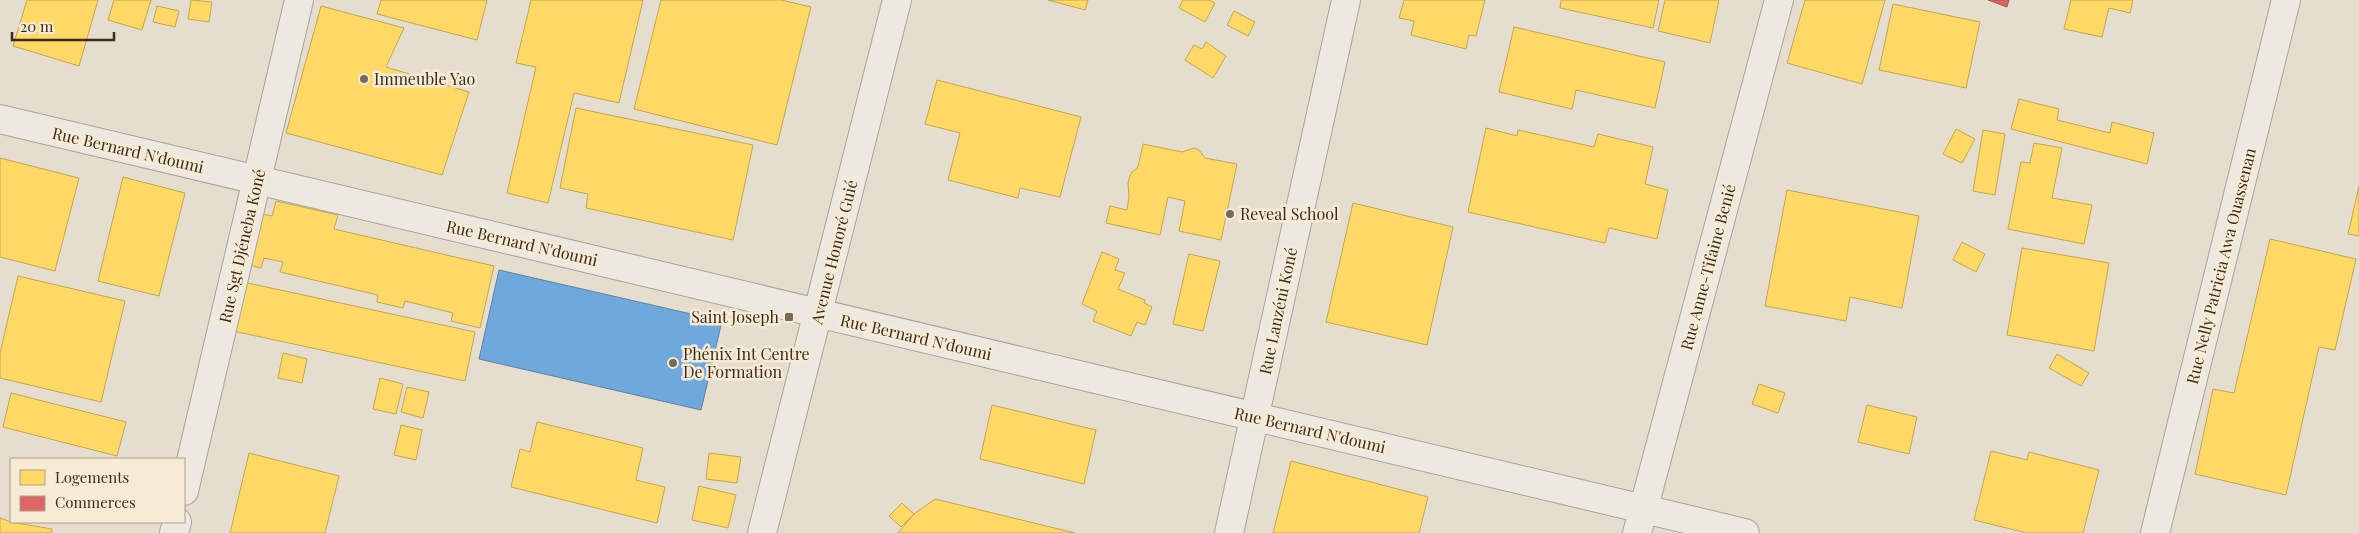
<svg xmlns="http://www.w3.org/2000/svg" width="2359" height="533" font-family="'Playfair Display',serif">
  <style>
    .homes { fill: #ffd966; stroke: #c4a550 }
    .shops { fill: #e06666; stroke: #ae5450 }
    .schools { fill: #6fa8dc; stroke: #5f82a3 }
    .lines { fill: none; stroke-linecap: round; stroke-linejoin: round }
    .minor-casing { stroke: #aaa397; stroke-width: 30 }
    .tertiary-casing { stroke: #aaa397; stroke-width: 30 }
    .minor { stroke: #eee9e0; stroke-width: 28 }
    .tertiary { stroke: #eee9e0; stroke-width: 28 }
    .poi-dot { fill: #766a5c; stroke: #f6ebd4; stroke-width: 2 }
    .labels { text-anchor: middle; stroke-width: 5; stroke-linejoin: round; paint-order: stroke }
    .poi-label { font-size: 16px; fill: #3a2b1e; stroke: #f6ebd4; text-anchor: start }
    .street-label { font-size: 16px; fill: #3a2b1e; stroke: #f6ebd4 }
  </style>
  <rect width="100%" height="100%" fill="#e5decf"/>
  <path class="homes" d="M27,0H98L79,66L13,46Z
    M114,0H151L142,30L108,20Z
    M191,0L212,2L209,22L188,19Z
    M381,0H487L477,40L377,14Z
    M531,0H643L619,103L574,93L548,203L507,193L536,67L516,63Z
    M661,0H781L811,7L777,145L634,109Z
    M1048,0H1088L1085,10Z
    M1183,0H1209L1215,3L1205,22L1179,8Z
    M1404,0H1485L1476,36L1469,35L1466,49L1411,35L1414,21L1399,18Z
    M1561,0H1659L1653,28L1560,8Z
    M1665,0H1719L1710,43L1658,31Z
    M1805,0H1885L1862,84L1787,63Z
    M2071,0H2133L2130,13L2109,8L2102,37L2064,29Z
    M1893,4L1980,22L1966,88L1879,70Z
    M157,6L179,11L175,27L153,22Z
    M321,6L404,28L386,67L469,92L442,175L286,133Z
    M1234,11L1255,22L1248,36L1227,25Z
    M1514,27L1665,62L1655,108L1576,90L1572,109L1499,92Z
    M1206,42L1226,56L1213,78L1185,60L1194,45L1202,49Z
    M937,80L1081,117L1060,197L1020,188L1018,198L948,180L960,133L925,124Z
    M2019,99L2059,109L2057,120L2110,133L2112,122L2154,133L2147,164L2011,129Z
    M576,108L753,145L733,240L586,208L588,194L560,188Z
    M1486,128L1517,136L1518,130L1594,147L1598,134L1653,147L1645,184L1668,190L1657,239L1609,228L1605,243L1468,212Z
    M1956,129L1975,139L1962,163L1943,154Z
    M1983,130L2005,134L1995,195L1973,191Z
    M2034,143L2062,148L2052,198L2092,205L2084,244L2008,229L2021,162L2030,163Z
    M1143,144L1182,152L1194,148L1199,150L1205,158L1237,164L1221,240L1179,231L1185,201L1168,197L1160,235L1106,223L1110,206L1127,210L1129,197L1128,183L1131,173L1138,167Z
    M0,158L79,178L55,271L0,257Z
    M123,177L185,193L159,296L98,281Z
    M2359,186V236L2348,234Z
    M1787,190L1919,216L1902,308L1850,297L1846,321L1765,306Z
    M276,201L338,215L334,229L494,266L480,328L451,321L453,313L405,301L403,308L377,302L378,295L280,272L283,262L264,258L261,268L242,263L254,212L272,216Z
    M1353,203L1453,227L1427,345L1326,322Z
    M2270,239L2356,259L2335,350L2319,347L2286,495L2195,474L2213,389L2234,393Z
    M1962,242L1985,254L1976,272L1953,260Z
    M2022,248L2109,263L2094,351L2007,335Z
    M1102,252L1119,259L1115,270L1125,273L1118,289L1145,300L1144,303L1152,307L1145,325L1137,322L1131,336L1093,321L1097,311L1082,304Z
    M1189,254L1220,261L1203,331L1173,324Z
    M18,276L125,301L101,402L0,378V353Z
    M243,282L475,332L465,381L233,331Z
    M283,353L307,359L302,383L278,378Z
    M2057,354L2089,373L2081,386L2049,368Z
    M380,378L403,384L396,414L373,409Z
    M1759,384L1785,393L1778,413L1752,404Z
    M407,387L429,392L423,418L401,412Z
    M11,393L126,422L117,456L3,427Z
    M992,405L1096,430L1084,484L980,459Z
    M1867,405L1917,417L1909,454L1858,442Z
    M537,422L643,448L636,480L665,487L657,523L511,487L520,449L530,452Z
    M401,425L422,430L416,460L394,455Z
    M1991,451L2027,460L2029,452L2099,470L2083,533H2027L1974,520Z
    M249,453L339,476L325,533H230Z
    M709,453L741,457L737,483L706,479Z
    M1291,461L1428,497L1419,533H1273Z
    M699,486L736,495L728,528L692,520Z
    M935,499L1075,533H898L914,514Z
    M902,503L914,514L901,527L889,516Z
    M0,518L11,522L52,529L51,533H0Z"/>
  <path class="shops" d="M1988,0H2009L2007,7Z"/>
  <path class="schools" d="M499,270L722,321L701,410L479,359Z"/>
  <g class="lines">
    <defs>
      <path id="minor" d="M0,119L1745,533
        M184,491L299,0
        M174,533L177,522
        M1229,533L1346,0
        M1637,533L1779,0
        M2155,533L2286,0"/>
      <path id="tertiary" d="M762,533L897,0"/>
    </defs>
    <use href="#minor" class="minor-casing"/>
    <use href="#tertiary" class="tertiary-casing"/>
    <use href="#minor" class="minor"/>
    <use href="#tertiary" class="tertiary"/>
  </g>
  <g class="poi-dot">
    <circle cx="364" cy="79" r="5"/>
    <circle cx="1230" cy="214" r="5"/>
    <rect x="784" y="312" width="10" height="10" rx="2.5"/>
    <circle cx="673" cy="363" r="5"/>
  </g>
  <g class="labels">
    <g class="poi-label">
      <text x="374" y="85">Immeuble Yao</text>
      <text x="1240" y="220">Reveal School</text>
      <text x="779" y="323" text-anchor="end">Saint Joseph</text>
      <text x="683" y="360">Phénix Int Centre<tspan x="683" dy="18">De Formation</tspan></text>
    </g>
    <g class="street-label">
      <text transform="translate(128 150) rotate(13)" y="6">Rue Bernard N'doumi</text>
      <text transform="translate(522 243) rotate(13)" y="6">Rue Bernard N'doumi</text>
      <text transform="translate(242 246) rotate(-77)" y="6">Rue Sgt Djéneba Koné</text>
      <text transform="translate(834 252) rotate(-76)" y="6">Avenue Honoré Guié</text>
      <text transform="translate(2221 266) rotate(-76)" y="6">Rue Nelly Patricia Awa Ouassenan</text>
      <text transform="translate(1708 267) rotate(-75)" y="6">Rue Anne-Tifaine Benié</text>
      <text transform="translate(1278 311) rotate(-78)" y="6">Rue Lanzéni Koné</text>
      <text transform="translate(916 337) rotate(13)" y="6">Rue Bernard N'doumi</text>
      <text transform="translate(1310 430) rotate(13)" y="6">Rue Bernard N'doumi</text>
    </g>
  </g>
  <rect x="10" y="458" width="175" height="65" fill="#f6ebd4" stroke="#ab9e8b"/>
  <rect x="20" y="470" width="25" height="15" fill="#ffd966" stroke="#ab9e8b"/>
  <text x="55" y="483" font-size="15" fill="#3a2b1e">Logements</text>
  <rect x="20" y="496" width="25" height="15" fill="#e06666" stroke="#ab9e8b"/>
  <text x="55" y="508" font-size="15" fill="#3a2b1e">Commerces</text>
  <path d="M12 32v8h102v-8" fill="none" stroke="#3a2b1e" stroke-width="2.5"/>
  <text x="20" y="32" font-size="15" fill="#3a2b1e" stroke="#f6ebd4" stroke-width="4" paint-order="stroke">20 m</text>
</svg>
